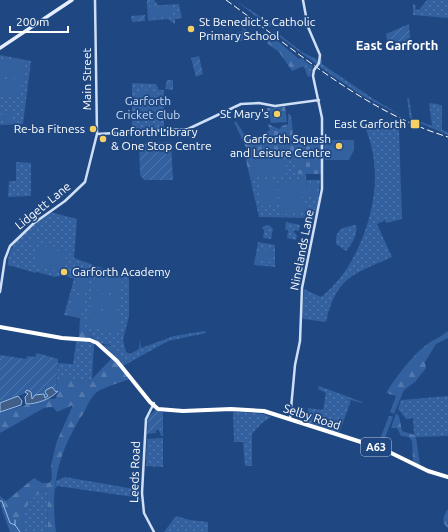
<svg xmlns="http://www.w3.org/2000/svg" width="448" height="532" font-family="Ubuntu,sans-serif">
  <style>
    .grass { fill: url(#grass-dots) }
    .forest { fill: url(#forest-firs) }
    .cemetery { fill: url(#cemetery-stones) }
    .garden { fill: url(#garden-furrows) }
    .pitch { fill: #33609f }
    .water { fill: #405e88; stroke: #98bcea }
    .lines { fill: none; stroke-linecap: round; stroke-linejoin: round }
    .stream { stroke: #98bcea; stroke-width: 1 }
    .secondary { stroke: #cfdff7; stroke-width: 2.5 }
    .primary { stroke: #e7effe; stroke-width: 3.5 }
    .highway { stroke: #fff; stroke-width: 4 }
    .rail { stroke: #fff; stroke-width: 1; stroke-dasharray: 7 3; stroke-linecap: butt }
    .secondary-bridge { stroke: #cfdff7; stroke-width: 2.5 }
    .poi-dot { fill: #f6d065; stroke: #1f4781; stroke-width: 1.5 }
    .labels { text-anchor: middle; stroke-width: 3.5; stroke-linejoin: round; paint-order: stroke }
    .shield { fill: #1f4781; stroke: #bcc8d9; stroke-width: 1 }
    .shield-label { font-size: 11px; font-weight: bold; fill: #fff }
    .poi-label { font-size: 12px; fill: #fff; stroke: #1f4781; text-anchor: end }
    .street-label { font-size: 12px; fill: #fff; stroke: #1f4781 }
    .park-label { font-size: 12px; fill: #c9dcf6; stroke: #1f4781 }
    .neighbourhood-label { font-size: 13px; font-weight: bold; fill: #fff; stroke: #1f4781 }
  </style>
  <defs>
    <pattern id="grass-dots" width="8" height="8" patternUnits="userSpaceOnUse"><rect width="8" height="8" fill="#33609f"/><path d="M2 2h.1M6 6h.1" fill="none" stroke="#5278ad" stroke-width="1.8" stroke-linecap="round"/></pattern>
    <pattern id="forest-firs" width="22" height="20" patternUnits="userSpaceOnUse"><rect width="22" height="20" fill="#33609f"/><path d="M5 1l3.5 6h-7zM16 11l3.5 6h-7z" fill="#5278ad"/></pattern>
    <pattern id="cemetery-stones" width="16" height="16" patternUnits="userSpaceOnUse"><rect width="16" height="16" fill="#33609f"/><path d="M2 7V4a2 2 0 0 1 4 0v3zM10 15v-3a2 2 0 0 1 4 0v3z" fill="#5278ad"/></pattern>
    <pattern id="garden-furrows" width="10" height="10" patternUnits="userSpaceOnUse"><rect width="10" height="10" fill="#33609f"/><path d="M-1 1l2-2M0 10L10 0M9 11l2-2" fill="none" stroke="#5278ad"/></pattern>
  </defs>
  <rect width="100%" height="100%" fill="#1f4781"/>
  <path class="grass" d="M427,0H448V18L413,15V3L416,7L415,9L419,10Z
    M236,1L272,24L270,27Z
    M179,4L182,18L175,19V24L168,19L148,21L147,6Z
    M241,27L253,34L250,40L240,41L237,32L244,31Z
    M275,31L302,52L318,60L320,63L322,58V64L372,98L402,116L363,96L330,74L274,33Z
    M0,55L31,61L23,124L0,125Z
    M306,65L312,68L311,76L308,77L304,67L301,66Z
    M132,83L156,84L159,90H164V129L135,131L132,127Z
    M407,98H409L412,118L432,126L429,103L438,104L442,106V130L448,132V135L410,119Z
    M364,123L399,128L402,219L386,223L385,220L377,224L392,257C355,274 337,275 326,322L303,319L302,316L304,289L321,297C357,270 380,206 374,162C373,149 368,135 364,123Z
    M254,159H288L295,161V174H306V180H320L318,206L314,218L259,217L251,182L255,177Z
    M16,162L31,163V196L8,197L9,181H16Z
    M50,212L77,219L74,258L129,278V316L123,340L126,352L130,354L139,349L140,338L141,348L174,336L205,331L206,333L168,341L123,366L121,364L124,359L110,345C93,345 87,330 80,318L64,315L74,279L63,275L55,277L37,272L36,273L8,265C6,243 34,224 50,212Z
    M286,222L300,225L299,231L294,230V232L297,235L296,240L287,238L288,230L285,229Z
    M269,225L273,229L271,239L263,238L264,231L262,227Z
    M356,225C358,235 352,244 346,251L336,244C335,228 344,227 356,225Z
    M258,242L275,245V267L254,265Z
    M63,340L94,343L92,379L84,383L67,377L56,385L58,363L73,364L76,342Z
    M319,386L362,402L361,403L348,399L351,401L339,433L306,422L308,408L323,410L326,393L318,389Z
    M448,396V436L416,437L414,434L413,418L406,419L398,409L401,400Z
    M233,411L263,414L271,417L262,423L252,434V466H245L243,442H234Z
    M163,438V467L146,466L147,439Z
    M65,477L140,490V498L58,486L55,488L56,481Z
    M47,489L48,532H24C19,512 29,497 47,489Z
    M176,516L190,520L208,522V532H164Z"/>
  <path class="forest" d="M272,36L299,59L301,58L314,68L306,65L292,71L279,52L267,43Z
    M236,121L244,134L253,140L270,130L268,124L279,129L282,126L286,128L254,141L255,177L251,182L245,156L248,152L234,122Z
    M80,318L92,338L79,337Z
    M448,331V338L436,344L425,362L426,368L415,382L404,390L394,414L390,412L396,396L386,393C396,377 415,351 432,341C438,338 443,335 448,331Z
    M103,345L112,346L124,359L122,363Z
    M112,358L130,379C122,382 101,388 96,393C90,398 87,407 83,414C58,452 50,487 56,532H48L47,489C29,497 19,513 24,532H10C6,519 0,509 0,496L6,501L34,478L42,483H49L52,479L51,465L57,441L73,405L57,412L53,407L44,408L0,433V412L48,399H55L58,391L56,385L58,380L67,377L84,383L92,379Z
    M396,413L399,416L402,431L415,435L416,437L420,465L413,461L412,441L409,437L401,436L397,428H391Z
    M389,416L393,417L382,446L378,444Z
    M448,509V528C441,523 443,515 448,509Z"/>
  <path class="cemetery" d="M285,106L287,122L271,123L269,116H267V108L280,107L281,108Z
    M288,114H290L292,122L293,141L321,143V174H295V161L288,159H254V141L269,131H279L282,126L288,124Z"/>
  <path class="garden" d="M147,0H154L159,6H147Z
    M145,15V21L132,22L131,16Z
    M409,24L411,50L388,47L386,34Z
    M199,56L203,74L196,77L191,58Z
    M167,80H173V90L165,89Z
    M171,142L173,180H144L140,175L139,144Z
    M37,353L58,359L56,385L58,391L56,392L54,389L47,393L48,396L45,398L34,395L32,399L31,392H25L26,393L0,403V355L26,359L27,356L35,357Z
    M155,410L163,412V436H161L159,430H156V433L147,434L148,417Z"/>
  <path class="pitch" d="M171,6L172,17L149,18V7Z
    M0,60L25,62L24,79L0,77Z
    M0,79L22,81L21,96L0,95Z
    M134 104a14 14 0 1 1 28 0a14 14 0 1 1-28 0Z
    M12,112V123H3L2,113Z
    M324,140H354V150L349,160H325Z
    M256,160H286V176H257Z
    M277,179L278,205L261,206L259,180Z
    M307,181L308,197L279,198L278,182Z
    M311,181H317L315,197L309,196Z
    M280,198H305L306,213L281,214Z
    M33,240L72,252V254L32,242Z
    M39,246L67,254L61,272L34,264Z
    M260,249L273,251L272,262L257,260Z
    M97,272L123,278L119,295L93,289Z
    M79,273L90,275L86,292L75,290Z
    M93,291L121,298L117,313L90,306Z
    M73,295L86,298L81,317L69,313Z
    M91,308L121,315L117,333L87,326Z"/>
  <path class="water" d="M52,387L56,392L58,391C51,399 37,404 26,404L25,397L28,394L25,392L27,390L31,392L32,399L35,395L44,394L45,398L48,396L45,392L46,390Z
    M18,396L22,401L21,405L0,412V403Z"/>
  <g class="lines">
    <path class="stream" d="M0,501H2L10,523L15,525L20,532
      M15,525V520"/>
    <path class="secondary" d="M303,0L308,27L320,55L319,63
      M97,134L188,129L241,104L259,103L275,106L319,100
      M0,292L5,259L10,246L34,223L65,201L85,182L97,134L95,0
      M290,419L295,365L300,341L302,288L322,189V118L313,76L314,70
      M154,532L144,513L142,493L146,419L154,403"/>
    <path class="primary" d="M0,48L72,0"/>
    <path class="highway" d="M0,327L62,338L90,340L97,343L117,361L150,402L158,409L183,411L231,409L264,411L383,449L428,471L448,477"/>
    <path class="rail" d="M226,0C297,51 363,111 448,137"/>
    <path class="secondary-bridge" d="M314,70L319,63"/>
  </g>
  <g class="poi-dot">
    <circle cx="191" cy="29" r="4"/>
    <circle cx="277" cy="114" r="4"/>
    <rect x="410" y="119" width="10" height="10" rx="2"/>
    <circle cx="93" cy="129" r="4"/>
    <circle cx="103" cy="139" r="4"/>
    <circle cx="339" cy="146" r="4"/>
    <circle cx="64" cy="272" r="4"/>
  </g>
  <g class="labels">
    <rect class="shield" x="361" y="438" width="30" height="18" rx="3"/>
    <g class="shield-label">
      <text x="376" y="451">A63</text>
    </g>
    <g class="poi-label">
      <text x="199" y="26" text-anchor="start">St Benedict's Catholic<tspan x="199" dy="14">Primary School</tspan></text>
      <text x="269" y="118">St Mary's</text>
      <text x="406" y="128">East Garforth</text>
      <text x="85" y="133">Re-ba Fitness</text>
      <text x="111" y="136" text-anchor="start">Garforth Library<tspan x="111" dy="14">&amp; One Stop Centre</tspan></text>
      <text x="331" y="143">Garforth Squash<tspan x="331" dy="14">and Leisure Centre</tspan></text>
      <text x="72" y="276" text-anchor="start">Garforth Academy</text>
    </g>
    <g class="street-label">
      <text transform="translate(87 79) rotate(-90)" y="4">Main Street</text>
      <text transform="translate(43 206) rotate(-39)" y="4">Lidgett Lane</text>
      <text transform="translate(302 250) rotate(-79)" y="4">Ninelands Lane</text>
      <text transform="translate(312 417) rotate(18)" y="4">Selby Road</text>
      <text transform="translate(135 472) rotate(-88)" y="4">Leeds Road</text>
    </g>
    <g class="park-label">
      <text x="148" y="105">Garforth<tspan x="148" dy="14">Cricket Club</tspan></text>
    </g>
    <g class="neighbourhood-label">
      <text x="397" y="50">East Garforth</text>
    </g>
  </g>
  <path d="M10 26v6h58v-6" fill="none" stroke="#ffffff" stroke-width="2"/>
  <text x="16" y="26" font-size="12" fill="#ffffff" stroke="#1f4781" stroke-width="3" paint-order="stroke">200 m</text>
</svg>
